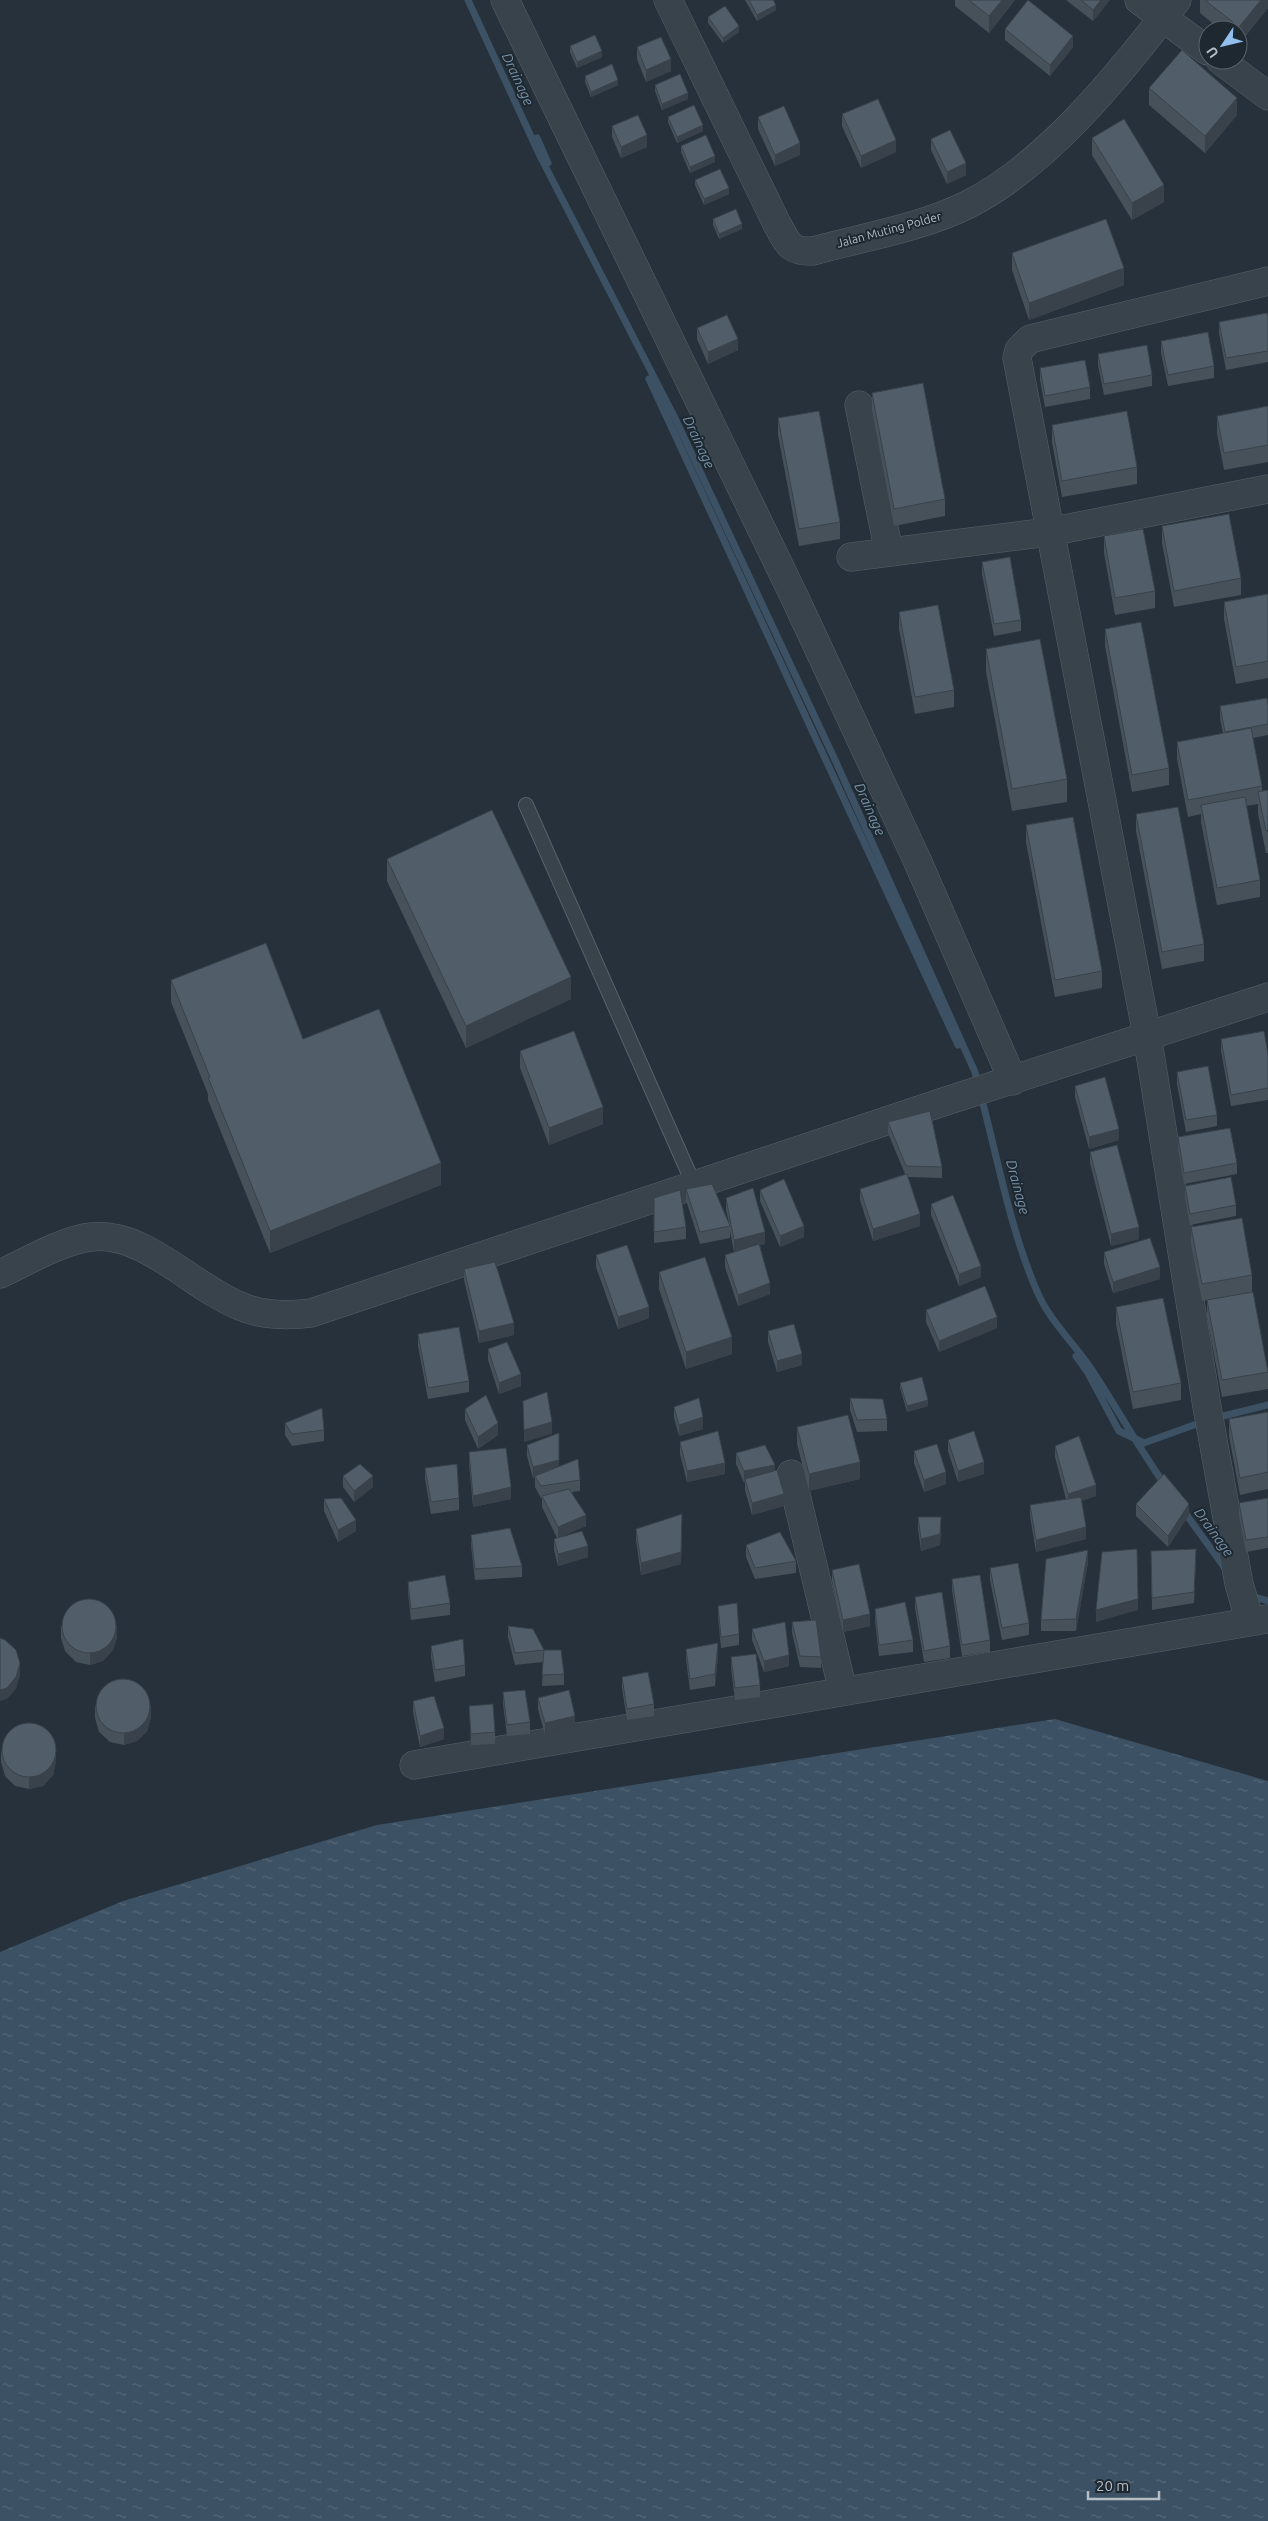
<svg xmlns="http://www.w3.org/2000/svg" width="1268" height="2521" font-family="Ubuntu,sans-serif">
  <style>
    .water { fill: url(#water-ripples) }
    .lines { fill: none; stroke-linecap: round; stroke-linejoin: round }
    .stream { stroke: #3c5163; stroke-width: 7 }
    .service-casing { stroke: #576169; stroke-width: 16 }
    .minor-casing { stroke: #576169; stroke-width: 29 }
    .service { stroke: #39434b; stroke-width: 14 }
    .minor { stroke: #39434b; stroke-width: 28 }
    .wall { fill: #46515a }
    .shaded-wall { fill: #39424a }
    .building { fill: #515e69; stroke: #39424a }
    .labels { text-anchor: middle; stroke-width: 4; stroke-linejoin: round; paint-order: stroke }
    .street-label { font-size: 12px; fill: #b5bec7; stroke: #1e2830 }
    .water-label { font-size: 14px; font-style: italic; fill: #7892a8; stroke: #1e2830 }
  </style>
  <defs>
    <pattern id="water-ripples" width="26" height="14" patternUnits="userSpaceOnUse" patternTransform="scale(1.25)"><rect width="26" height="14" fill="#3c5163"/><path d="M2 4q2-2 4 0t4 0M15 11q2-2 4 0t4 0" fill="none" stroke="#566878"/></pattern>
  </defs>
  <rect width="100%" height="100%" fill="#26313b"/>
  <path class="water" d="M1055,1719L1268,1781V2521H0V1952L123,1901L377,1825Z"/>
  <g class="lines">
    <path class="stream" d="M468,0L540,156L674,416L836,762L975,1072L978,1085
      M537,138L548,163
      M649,379L958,1045
      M981,1096C998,1160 1010,1228 1036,1289C1048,1319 1072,1341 1090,1367C1116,1406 1138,1447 1165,1485
      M1076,1356L1088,1373L1119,1431L1144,1443L1205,1421
      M1215,1418L1268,1405
      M1183,1510L1227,1571
      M1248,1595L1268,1601"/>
    <defs>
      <path id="service" d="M526,805L694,1185"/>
      <path id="minor" d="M505,0L794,596L917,860L1013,1081
        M668,0L777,224C788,243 789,252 813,251C864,237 921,228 969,204C1052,161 1120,72 1177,0
        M1139,0L1208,51
        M1220,60L1268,96
        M859,405L889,552
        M851,557L1049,532L1268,489
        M0,1274C26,1262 63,1240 91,1237C145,1231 192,1287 240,1306C262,1316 287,1316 311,1313L943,1102L1268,997
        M791,1474L843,1691
        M1250,1621L1239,1584L1207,1407L1147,1035L1017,358L1019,350L1030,339L1268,281
        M414,1765L1267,1619"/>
    </defs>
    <use href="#service" class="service-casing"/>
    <use href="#minor" class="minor-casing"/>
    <use href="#service" class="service"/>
    <use href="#minor" class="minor"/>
  </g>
  <path class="wall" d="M745,0H773L776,10L757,21Z
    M955,0H1015L989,33L955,6Z
    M1066,0H1110L1093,21Z
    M1200,0H1268V8L1239,44H1238V30H1221L1200,13Z
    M708,17L739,32L723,43L708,23Z
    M1005,29L1073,47L1050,76L1005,40Z
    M570,46L602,57L577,68L570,52Z
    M637,47L671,71L646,82L637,59Z
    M585,76L618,85L591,97L585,82Z
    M655,85L688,99L662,110L655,91Z
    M1149,88L1237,115L1205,153L1149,105Z
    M842,114L896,152L861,168L842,126Z
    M668,117L703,131L677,143L668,122Z
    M758,117L800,155L775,166L758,129Z
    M612,126L647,147L621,158L612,137Z
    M1092,138L1164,202L1132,220L1092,155Z
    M931,139L966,175L947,184L931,150Z
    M681,146L715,162L690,173L681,152Z
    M695,180L729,194L704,205L695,185Z
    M713,219L742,229L719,239L713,225Z
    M1012,253L1124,285L1029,320L1012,270Z
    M1268,317V362L1226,370L1219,333V322Z
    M697,328L738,350L708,364L697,339Z
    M1161,341L1214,366V378L1168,386L1161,353Z
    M1098,354L1152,375V386L1104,395L1098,365Z
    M1040,368L1090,387V399L1045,407L1040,380Z
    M872,393L945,499V516L894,526L872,410Z
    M1268,406V462L1224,470L1217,433V416Z
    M778,418L840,522V539L799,546L778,435Z
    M1052,425L1137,467V484L1062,497L1052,442Z
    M1162,526L1241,578V595L1174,607L1162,543Z
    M1104,536L1155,591V608L1115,615L1104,553Z
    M982,562L1021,620V631L994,636L982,574Z
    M1268,594V678L1236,684L1224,619V602Z
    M899,612L954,690V707L915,714L899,629Z
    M1105,629L1169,768V785L1132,792L1105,646Z
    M986,649L1067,779V802L1012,811L986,672Z
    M1268,705V735L1253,738L1262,786V791L1268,790V853H1266L1258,814V804L1246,806L1260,880V897L1217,905L1201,822V814L1188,817L1177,759V742L1223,734L1220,718V706Z
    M1136,814L1204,944V961L1162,969L1136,831Z
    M1026,825L1102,971V988L1055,997L1026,842Z
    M387,859L571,999L466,1048L387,881Z
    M171,980L441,1185L270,1253L208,1100V1094L171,1002Z
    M1221,1039L1268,1054V1100L1231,1106L1221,1051Z
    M520,1051L603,1124L549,1145L520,1068Z
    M1177,1072L1217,1115V1126L1186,1132L1177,1084Z
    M1075,1086L1119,1140L1089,1149L1075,1097Z
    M888,1122L942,1167V1178L908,1177L920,1226L873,1241L860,1200V1189L905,1174L888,1133Z
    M1178,1137L1237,1163V1174L1184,1184L1178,1149Z
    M1090,1152L1139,1239L1111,1246L1090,1163Z
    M1185,1186L1236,1205V1216L1190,1225L1185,1197Z
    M686,1189L729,1223L726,1210V1198L765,1244L760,1245L770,1294L738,1306L725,1267V1255L734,1252L730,1231V1238L700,1244L686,1200Z
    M760,1190L804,1237L780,1247L760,1201Z
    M654,1198L686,1227V1239L654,1243Z
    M931,1204L981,1277L959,1286L931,1215Z
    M1191,1227L1252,1275V1292L1202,1301L1191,1244Z
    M1104,1252L1160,1279L1113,1293L1104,1264Z
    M596,1255L649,1318L618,1329L596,1267Z
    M464,1269L514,1335L479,1343L464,1280Z
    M659,1272L732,1354L686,1369L659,1289Z
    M1207,1300L1268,1372V1389L1222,1397L1207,1317Z
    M1116,1307L1181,1383V1400L1133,1409L1116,1324Z
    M926,1310L997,1328L939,1352L926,1322Z
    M768,1331L802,1365L777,1372L768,1342Z
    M418,1334L469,1381V1392L428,1399L418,1346Z
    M488,1349L521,1386L499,1394L488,1360Z
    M900,1383L928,1406L907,1412L900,1388Z
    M850,1398L887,1419V1431L857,1432L850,1410Z
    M674,1407L703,1429L679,1436L674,1418Z
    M465,1409L498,1435L478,1449L465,1420Z
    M1268,1412V1489L1240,1495L1229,1436V1419Z
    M285,1423L324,1430V1441L292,1446L285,1435Z
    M797,1427L860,1479L809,1491L797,1444Z
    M948,1440L984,1474L958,1482L948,1451Z
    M680,1442L725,1474L687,1482L680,1454Z
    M527,1445L559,1467L580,1480V1491L572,1492L586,1526L560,1537L588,1557L558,1566L554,1550V1539L557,1538L542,1507V1498H541L535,1487V1478H533L527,1456Z
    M1055,1446L1096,1496L1081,1501L1086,1539L1036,1552L1030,1516V1505L1066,1499L1055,1457Z
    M914,1451L946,1484L924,1492L914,1463Z
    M469,1452L511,1499L473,1507L469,1464Z
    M736,1453L775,1470L784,1506L752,1515L745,1490V1483H744L736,1464Z
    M425,1468L459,1498V1510L431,1514L425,1479Z
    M343,1476L373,1487L354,1502L343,1487Z
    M1268,1498V1548L1246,1552L1239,1515V1503Z
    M324,1499L356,1531L338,1542L324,1511Z
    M1136,1504L1189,1515L1168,1547L1136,1516Z
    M918,1517L941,1528L940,1545L921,1551L918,1529Z
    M682,1525L681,1564L641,1575L636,1540V1529Z
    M471,1535L522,1566V1577L475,1580L471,1546Z
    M746,1545L796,1561V1573L755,1579L746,1557Z
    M1151,1551L1196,1560L1194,1603L1152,1610Z
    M1088,1562L1076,1631H1041V1620Z
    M990,1568L1029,1623V1635L1002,1640L990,1580Z
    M832,1570L870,1626L843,1632L832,1581Z
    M952,1579L990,1640V1652L962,1656L952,1590Z
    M408,1582L450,1603V1615L411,1620L408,1593Z
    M915,1597L950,1646V1658L924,1662L915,1608Z
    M718,1606L739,1634V1645L721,1648L718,1617Z
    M875,1609L913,1640V1652L879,1656L875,1621Z
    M792,1622L821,1657V1668L800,1667L792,1633Z
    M61,1626L117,1637L113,1650L103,1661L90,1665L76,1662L65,1651L61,1638Z
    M508,1626L544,1650L564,1674V1685L542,1686L543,1662L515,1665L508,1637Z
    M752,1629L789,1666L764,1672L752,1640Z
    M431,1646L465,1665V1676L435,1682L431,1657Z
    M686,1649L718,1655L715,1686L690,1690L686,1660Z
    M731,1657L760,1685V1697L735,1700L731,1668Z
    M622,1677L654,1704V1716L627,1720L622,1688Z
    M503,1692L530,1722V1734L507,1736L503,1704Z
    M538,1698L575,1727L545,1735L538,1709Z
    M413,1701L444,1739L420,1747L413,1712Z
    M95,1706L151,1717L147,1731L137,1741L124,1745L110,1742L99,1732L95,1718Z
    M469,1706L495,1732V1744L471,1745Z
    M1,1751L56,1761L53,1775L43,1786L29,1789L15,1786L5,1776L1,1762Z"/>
  <path class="shaded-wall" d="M1002,0H1015L989,33V16Z
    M1101,0H1110L1093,21V10Z
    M1261,0H1268V8L1239,44V27Z
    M776,5V10L757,21V15Z
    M739,26V32L723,43V38Z
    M1073,36V47L1050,76V65Z
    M602,51V57L577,68V62Z
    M671,59V71L646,82V70Z
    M618,80V85L591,97V92Z
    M688,93V99L662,110V104Z
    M1237,98V115L1205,153V136Z
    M703,125V131L677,143V137Z
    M647,135V147L621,158V147Z
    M896,140V152L861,168V156Z
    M800,143V155L775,166V155Z
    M715,156V162L690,173V167Z
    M966,163V175L947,184V172Z
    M1164,185V202L1132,220V203Z
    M729,188V194L704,205V199Z
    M742,224V229L719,239V234Z
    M1124,268V285L1029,320V303Z
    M738,339V350L708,364V352Z
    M571,977V999L466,1048V1026Z
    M603,1107V1124L549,1145V1128Z
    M1119,1129V1140L1089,1149V1137Z
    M441,1163V1185L270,1253V1231Z
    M920,1214V1226L873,1241V1229Z
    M804,1226V1237L780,1247V1236Z
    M1139,1227V1239L1111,1246V1234Z
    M765,1232V1244L734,1252V1240Z
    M981,1266V1277L959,1286V1274Z
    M1160,1267V1279L1113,1293V1282Z
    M770,1283V1294L738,1306V1295Z
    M649,1307V1318L618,1329V1317Z
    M997,1317V1328L939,1352V1341Z
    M514,1323V1335L479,1343V1331Z
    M732,1337V1354L686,1369V1352Z
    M802,1354V1365L777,1372V1361Z
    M521,1374V1386L499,1394V1383Z
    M928,1400V1406L907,1412V1406Z
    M703,1417V1429L679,1436V1425Z
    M552,1422V1434L524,1442V1430Z
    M498,1423V1435L478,1449V1437Z
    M559,1433V1472L535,1476V1478H533V1467Z
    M860,1462V1479L809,1491V1474Z
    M984,1462V1474L958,1482V1471Z
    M725,1463V1474L687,1482V1471Z
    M775,1465V1476L745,1479V1483H744V1471Z
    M946,1472V1484L924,1492V1480Z
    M373,1476V1487L354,1502V1491Z
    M1096,1485V1496L1068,1505V1494Z
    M511,1487V1499L473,1507V1496Z
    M784,1494V1506L752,1515V1503Z
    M1189,1504V1515L1168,1547V1536Z
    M586,1515V1526L558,1538V1527Z
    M941,1517L940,1545L921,1551V1539Z
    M356,1520V1531L338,1542V1530Z
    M682,1525L681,1564L641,1575V1563Z
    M1086,1527V1539L1036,1552V1540Z
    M588,1546V1557L558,1566V1554Z
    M1196,1549V1560L1194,1603V1592Z
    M1088,1550V1562L1076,1631V1619Z
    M1138,1599V1610L1096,1622V1610Z
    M870,1614V1626L843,1632V1620Z
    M117,1625V1637L113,1650L103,1661L90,1665V1653Z
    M718,1643V1655L715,1686V1674Z
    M789,1655V1666L764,1672V1661Z
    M20,1663V1675L16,1689L7,1699L0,1701V1690Z
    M151,1705V1717L147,1731L137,1741L124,1745V1734Z
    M575,1716V1727L545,1735V1723Z
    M444,1728V1739L420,1747V1736Z
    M56,1750V1761L53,1775L43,1786L29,1789V1778Z"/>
  <path class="building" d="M749,0H773L776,5L757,15Z
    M969,0H1002L989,16Z
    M1028,0L1073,36L1050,65L1005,29Z
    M1081,0H1101L1093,10Z
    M1205,0H1261L1239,27Z
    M725,6L739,26L723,38L708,17Z
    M595,35L602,51L577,62L570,46Z
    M661,37L671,59L646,70L637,47Z
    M1182,50L1237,98L1205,136L1149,88Z
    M612,64L618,80L591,92L585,76Z
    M680,74L688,93L662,104L655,85Z
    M878,99L896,140L861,156L842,114Z
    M694,105L703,125L677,137L668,117Z
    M784,106L800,143L775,155L758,117Z
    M638,115L647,135L621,147L612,126Z
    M1124,119L1164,185L1132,203L1092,138Z
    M950,130L966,163L947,172L931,139Z
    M706,135L715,156L690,167L681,146Z
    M720,169L729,188L704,199L695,180Z
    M736,209L742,224L719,234L713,219Z
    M1106,219L1124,268L1029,303L1012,253Z
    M1267,313L1268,317V351L1226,358L1219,322Z
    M727,315L738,339L708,352L697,328Z
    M1208,332L1214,366L1168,375L1161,341Z
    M1147,345L1152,375L1104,384L1098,354Z
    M1085,360L1090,387L1045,396L1040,368Z
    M923,383L945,499L894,509L872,393Z
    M1268,406V445L1224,453L1217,416Z
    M819,411L840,522L799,529L778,418Z
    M1127,411L1137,467L1062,481L1052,425Z
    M1229,514L1241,578L1174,591L1162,526Z
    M1143,529L1155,591L1115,598L1104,536Z
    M1010,557L1021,620L994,624L982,562Z
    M1268,594V661L1236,667L1224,602Z
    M938,605L954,690L915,697L899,612Z
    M1141,622L1169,768L1132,775L1105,629Z
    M1040,639L1067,779L1012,789L986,649Z
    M1267,698L1268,705V724L1225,732L1220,706Z
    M1251,728L1262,786L1188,800L1177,742Z
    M1268,790V830L1266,831L1258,792Z
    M1245,797L1260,880L1217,888L1201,805Z
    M1178,807L1204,944L1162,952L1136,814Z
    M492,810L571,977L466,1026L387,859Z
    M1073,817L1102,971L1055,980L1026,825Z
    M266,943L303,1039L379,1009L441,1163L270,1231L208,1077H210L171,980Z
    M574,1031L603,1107L549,1128L520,1051Z
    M1264,1031L1268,1054V1088L1231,1095L1221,1039Z
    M1208,1066L1217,1115L1186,1120L1177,1072Z
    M1105,1077L1119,1129L1089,1137L1075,1086Z
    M930,1111L942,1167L906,1166L888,1122Z
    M1230,1128L1237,1163L1184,1173L1178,1137Z
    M1117,1145L1139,1227L1111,1234L1090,1152Z
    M907,1174L920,1214L873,1229L860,1189Z
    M1231,1177L1236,1205L1190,1214L1185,1186Z
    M784,1179L804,1226L780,1236L760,1190Z
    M712,1184L730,1226L700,1232L686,1189Z
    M753,1188L765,1232L734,1240L726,1198Z
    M680,1190L686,1227L654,1232V1198Z
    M953,1195L981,1266L959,1274L931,1204Z
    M1242,1218L1252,1275L1202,1284L1191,1227Z
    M1150,1238L1160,1267L1113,1282L1104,1252Z
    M759,1244L770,1283L738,1295L725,1255Z
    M627,1245L649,1307L618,1317L596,1255Z
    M705,1257L732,1337L686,1352L659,1272Z
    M495,1262L514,1323L479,1331L464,1269Z
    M985,1286L997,1317L939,1341L926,1310Z
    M1253,1292L1268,1372L1222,1380L1207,1300Z
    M1163,1298L1181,1383L1133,1392L1116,1307Z
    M794,1324L802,1354L777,1361L768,1331Z
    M459,1327L469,1381L428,1388L418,1334Z
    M507,1342L521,1374L499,1383L488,1349Z
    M922,1377L928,1400L907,1406L900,1383Z
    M547,1392L552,1422L524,1430L523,1401Z
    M486,1395L498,1423L478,1437L465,1409Z
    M699,1398L703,1417L679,1425L674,1407Z
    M850,1398L883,1399L887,1419L857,1420Z
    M322,1408L324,1430L292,1434L285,1423Z
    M1268,1412V1472L1240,1478L1229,1419Z
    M848,1415L860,1462L809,1474L797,1427Z
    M718,1431L725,1463L687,1471L680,1442Z
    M974,1431L984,1462L958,1471L948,1440Z
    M559,1433V1460L533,1467L527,1445Z
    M1079,1436L1096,1485L1068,1494L1055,1446Z
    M937,1444L946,1472L924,1480L914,1451Z
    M765,1445L775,1465L744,1471L736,1453Z
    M506,1448L511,1487L473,1496L469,1452Z
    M578,1459L580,1480L541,1486L535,1476Z
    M360,1464L373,1476L354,1491L343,1476Z
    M457,1464L459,1498L431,1502L425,1468Z
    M777,1470L784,1494L752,1503L745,1479Z
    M1164,1474L1189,1504L1168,1536L1136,1504Z
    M569,1489L586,1515L558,1527L542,1496Z
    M1081,1497L1086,1527L1036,1540L1030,1505Z
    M341,1498L356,1520L338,1530L324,1499Z
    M1268,1498V1537L1246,1540L1239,1503Z
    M682,1514L681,1552L641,1563L636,1529Z
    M918,1517H941L940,1534L921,1539Z
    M510,1528L522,1566L475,1569L471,1535Z
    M582,1531L588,1546L558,1554L554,1539Z
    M780,1532L796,1561L755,1568L746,1545Z
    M1137,1549L1138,1599L1096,1610L1102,1552Z
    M1196,1549L1194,1592L1152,1598L1151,1551Z
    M1088,1550L1076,1619L1041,1620L1046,1559Z
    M1018,1563L1029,1623L1002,1628L990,1568Z
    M859,1564L870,1614L843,1620L832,1570Z
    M445,1575L450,1603L411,1609L408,1582Z
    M980,1575L990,1640L962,1645L952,1579Z
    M942,1592L950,1646L924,1651L915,1597Z
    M62 1626a27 27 0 1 1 54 0a27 27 0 1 1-54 0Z
    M905,1602L913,1640L879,1645L875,1609Z
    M737,1603L739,1634L721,1637L718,1606Z
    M816,1620L821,1657L800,1656L792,1622Z
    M785,1622L789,1655L764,1661L752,1629Z
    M508,1626L533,1629L544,1650L515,1653Z
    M0,1638L5,1640L16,1650L20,1663L16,1677L7,1688L0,1690Z
    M463,1639L465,1665L435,1670L431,1646Z
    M718,1643L715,1674L690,1679L686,1649Z
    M544,1650H561L564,1674L542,1675Z
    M756,1654L760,1685L735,1688L731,1657Z
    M648,1672L654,1704L627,1709L622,1677Z
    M96 1706a27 27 0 1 1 54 0a27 27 0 1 1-54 0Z
    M525,1690L530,1722L507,1725L503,1692Z
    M569,1690L575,1716L545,1723L538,1698Z
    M434,1696L444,1728L420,1736L413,1701Z
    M493,1704L495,1732L471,1734L469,1706Z
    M2 1750a27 27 0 1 1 54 0a27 27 0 1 1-54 0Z"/>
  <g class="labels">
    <g class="street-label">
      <text transform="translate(889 230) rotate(-15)" y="4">Jalan Muting Polder</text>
    </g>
    <g class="water-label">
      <text transform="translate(518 79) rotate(65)" y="5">Drainage</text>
      <text transform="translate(699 442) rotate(65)" y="5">Drainage</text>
      <text transform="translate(870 809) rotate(66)" y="5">Drainage</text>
      <text transform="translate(1018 1187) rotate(75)" y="5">Drainage</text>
      <text transform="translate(1214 1532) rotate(54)" y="5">Drainage</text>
    </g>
  </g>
  <g transform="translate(1223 45) rotate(235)"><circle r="24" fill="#1e2830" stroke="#5a646c"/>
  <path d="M0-4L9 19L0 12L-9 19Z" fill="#91c0ef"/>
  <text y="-8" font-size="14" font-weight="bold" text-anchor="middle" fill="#b5bec7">U</text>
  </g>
  <path d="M1088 2491v8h71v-8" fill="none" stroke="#b5bec7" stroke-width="2.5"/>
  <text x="1096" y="2491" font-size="15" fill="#b5bec7" stroke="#1e2830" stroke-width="4" paint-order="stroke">20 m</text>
</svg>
